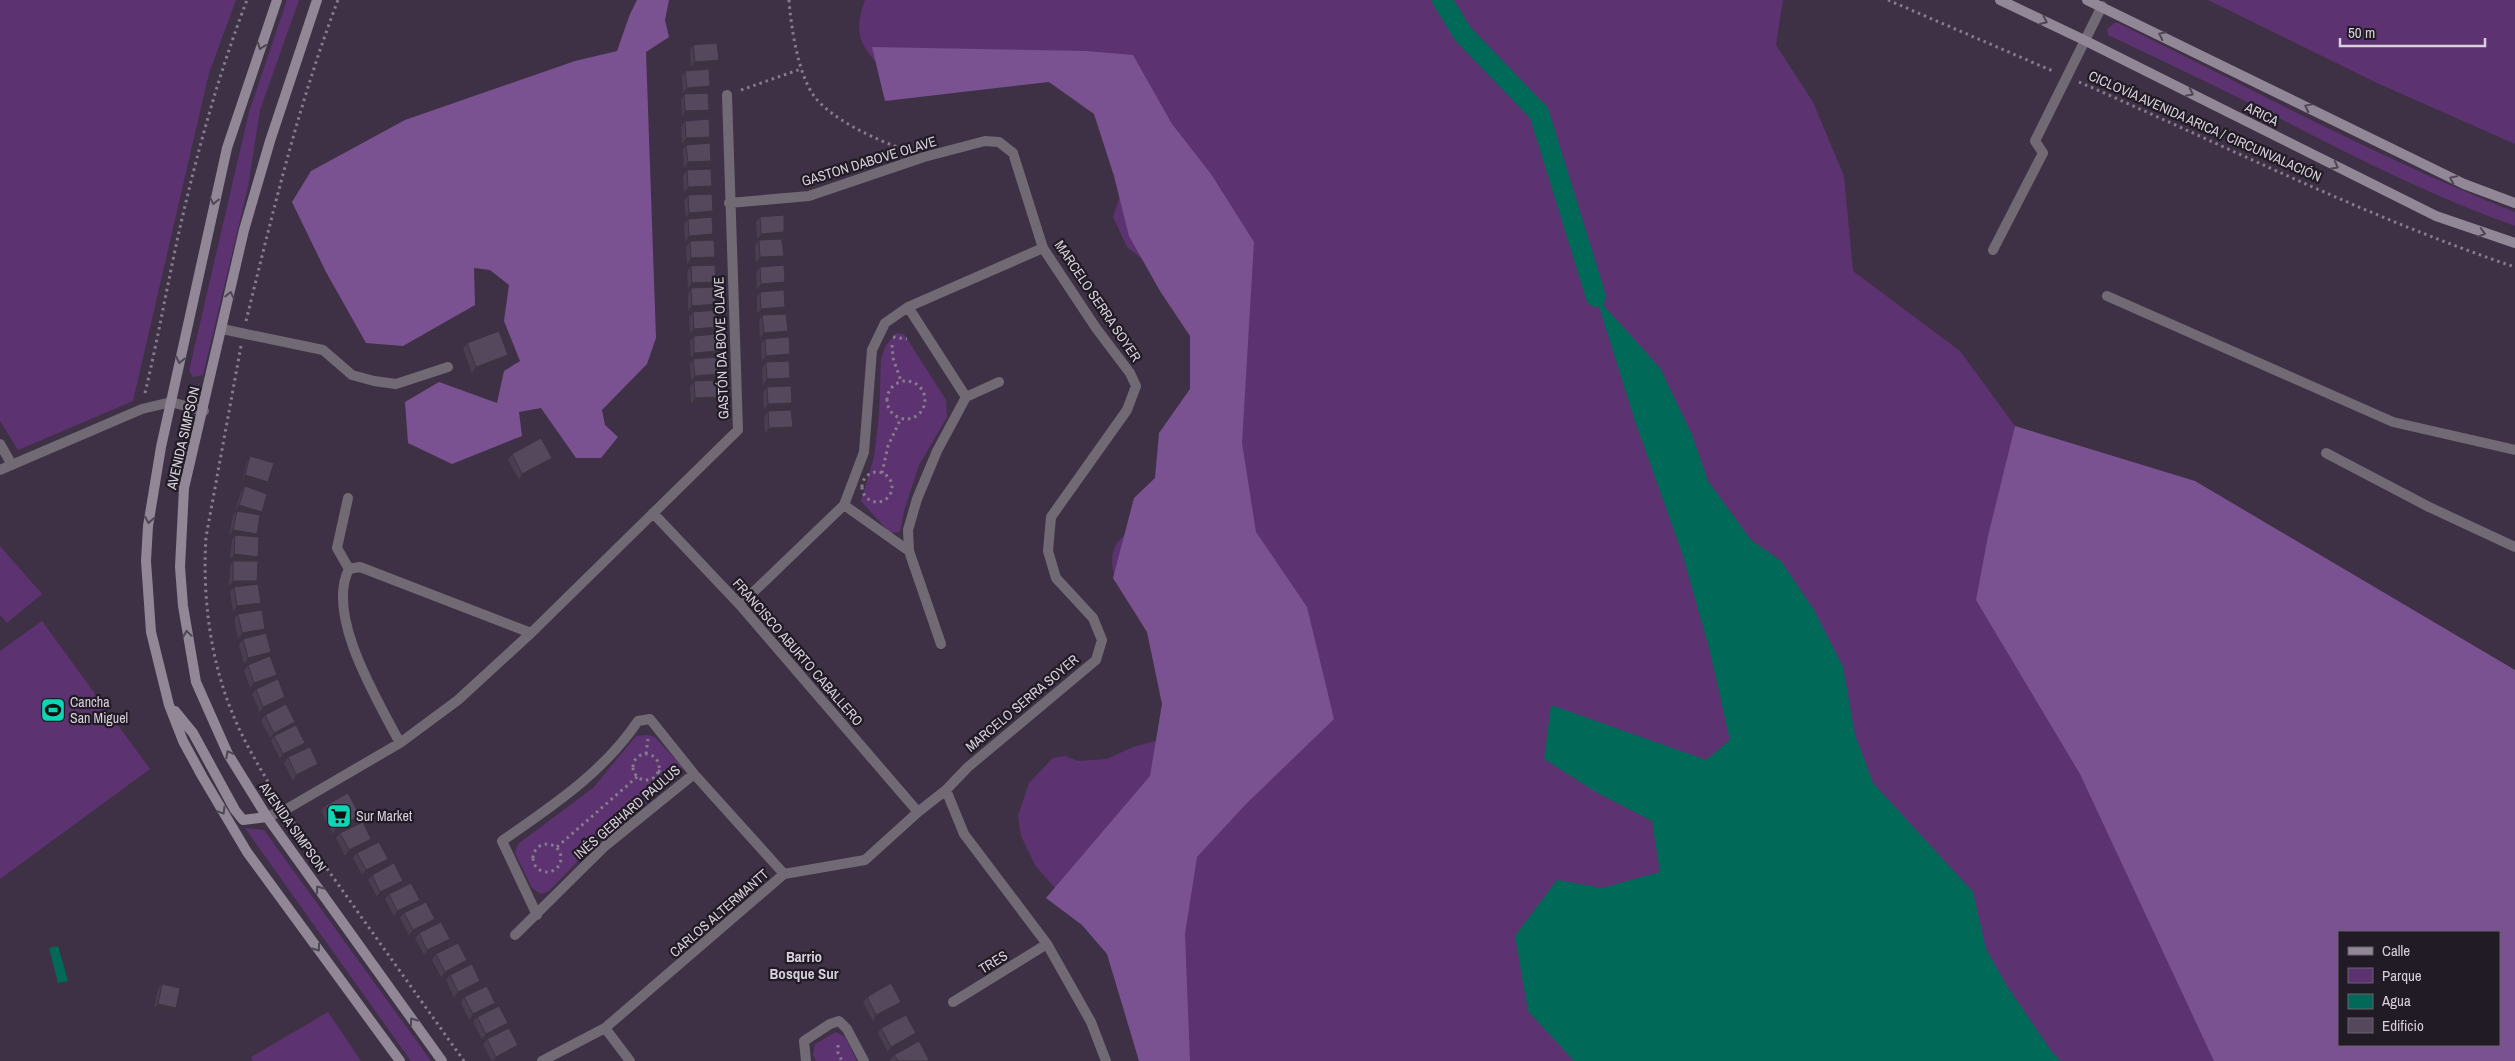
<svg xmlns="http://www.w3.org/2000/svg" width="2515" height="1061" font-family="'Archivo Narrow',sans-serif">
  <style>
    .green { fill: #5c3370 }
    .forest { fill: #7b5291; fill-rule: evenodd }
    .water { fill: #016958 }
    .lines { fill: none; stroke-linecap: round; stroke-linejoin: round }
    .canal { stroke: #016958; stroke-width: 20 }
    .path { stroke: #877c8c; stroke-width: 3; stroke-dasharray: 2.5 4; stroke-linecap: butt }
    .service { stroke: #716a75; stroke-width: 10 }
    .minor { stroke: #716a75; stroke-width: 10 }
    .tertiary { stroke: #716a75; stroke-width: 10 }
    .secondary { stroke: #918797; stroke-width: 10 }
    .wall { fill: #493e50 }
    .shaded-wall { fill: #3c3241 }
    .building { fill: #55485d; stroke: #3c3241 }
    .oneway { stroke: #4e4653 }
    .labels { text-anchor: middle; stroke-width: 4.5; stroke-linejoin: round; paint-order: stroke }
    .street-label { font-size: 14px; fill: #d7cfdb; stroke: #211b25 }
    .poi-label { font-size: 14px; fill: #d7cfdb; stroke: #211b25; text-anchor: start }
    .neighbourhood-label { font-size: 15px; font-weight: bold; fill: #d7cfdb; stroke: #211b25 }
  </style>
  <rect width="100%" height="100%" fill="#3e3145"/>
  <path class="green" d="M0,0H236L209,73L133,401L18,450L0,421Z
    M287,0H299L260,110L248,187L203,375L193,377L189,371L249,112Z
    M865,0H1783L1776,45L1813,102L1844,176L1853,271L1960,351L2015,426L1994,513L2339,932V1045H2499L2515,1061H1161L1150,1008L1074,910L1035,865L1021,836L1018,816L1029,783L1053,758L1065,756L1078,761L1107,759L1133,747L1166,738L1186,681L1115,578C1100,529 1147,524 1183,518L1203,331L1167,279L1127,247L1113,217L1120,196L1119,173L1080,81L879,65C857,43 855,29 865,0Z
    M2208,0H2515V144L2377,83Z
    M2116,22C2248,87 2378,158 2515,212V226C2418,192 2327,142 2235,96C2193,75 2150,55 2108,35L2107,29Z
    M896,333L904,334L946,400L947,417L919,465L904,511L900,532L890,533L861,501L874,457L879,416L881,359L886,345Z
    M0,546L42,594L7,623L0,615Z
    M42,621L150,769L0,879V651Z
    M648,735L655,737L682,767L680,775L596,842L549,891L541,894L532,888L515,853L518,844L593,788L636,736Z
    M245,828L264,830L431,1061H411Z
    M328,1012L361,1061H253L251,1057Z
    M836,1032L845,1037L857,1061H816L813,1055L815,1044Z"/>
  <path class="forest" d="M637,0H669L665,20L669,37L646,52L656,338L647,364L602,410L605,425L618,437L601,458H576L541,408L519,412L522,436L452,464L408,443L405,402L439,382L497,403L504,371L520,361L504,321L509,285L490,270L474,268L475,305L403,346L366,343L326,272L292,202L311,171L405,120L575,61L617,51L630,14Z
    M872,47L1086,51L1133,55L1172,124L1211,174L1254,242L1242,443L1256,532L1307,607L1334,719L1245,805L1197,857L1185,934L1190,1061H1139L1107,954L1082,925L1046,898L1150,776L1162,704L1147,632L1113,578L1134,498L1155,478L1159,433L1190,389V336L1160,291L1129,236L1114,176L1094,114L1049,82L885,101Z
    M2015,426L2195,481L2515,670V1061H2214L2080,774L1976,600L1988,536ZM2339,932H2499V1045H2339Z"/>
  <path class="water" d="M1596,297L1660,368L1692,435L1708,481L1751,540L1781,561L1814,610L1843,667L1855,735L1873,783L1973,892L1986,949L2007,986L2052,1052L2061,1061H1574L1528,1011L1515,936L1557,880L1602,888L1660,872L1652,821L1596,792L1544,759L1551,705L1706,760L1730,740L1710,652L1683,556L1635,421Z
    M58,946L68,981L58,983L49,948Z"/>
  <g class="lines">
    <path class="canal" d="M1442,0L1463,34L1539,113L1596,297"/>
    <path class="path" d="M789,0C791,27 798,74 814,96C831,119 876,140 903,149
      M1888,0L2055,72
      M2079,82C2224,145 2366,217 2515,267
      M741,90L801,69
      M246,321C273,212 298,105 338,0
      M893,337L907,339
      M892,345L893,358L901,381
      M241,346L206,537C202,599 211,667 237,724C248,749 263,773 277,797
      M887 400a19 19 0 1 1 38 0a19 19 0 1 1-38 0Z
      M145,393C157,343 166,292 177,241C195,160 217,78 247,0
      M862 487a15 15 0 1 1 30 0a15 15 0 1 1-30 0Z
      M882,473L888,446L901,418
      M646,754L648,739
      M633 767a13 13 0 1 1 26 0a13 13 0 1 1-26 0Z
      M658,771L672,774
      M293,821L464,1061
      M533 858a14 14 0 1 1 28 0a14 14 0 1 1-28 0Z
      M557,847L638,776
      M838,1045V1053L842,1061"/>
    <path class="service" d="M1993,250L2043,153L2035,141L2102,6
      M222,329L323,350L352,375L374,381L396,384L448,367"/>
    <path class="minor" d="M729,203L809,196L924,157L985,141L999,142L1013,153L1043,248L1096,328L1130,373L1136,386L1127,410L1051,517L1048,551L1056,578L1093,618L1102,640L1096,660L968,767L946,790L964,834L1047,944L1091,1022L1106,1061
      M2107,296L2393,422L2515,450
      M908,307L966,397
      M0,444L12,465
      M2326,453L2429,507L2515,547
      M348,498L337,548L349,569
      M844,505L909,551
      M653,513L740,605L918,812
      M740,605L844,505L864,452L872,350L885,323L908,307L1043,248
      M941,644L909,551L908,530L917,499L937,451L966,397L999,382
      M400,743C378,701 325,615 349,569L360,567L531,633
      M267,817L285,810L400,743L458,700L531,633L738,430L727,95
      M537,915L502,841C552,806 603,773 638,721L650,719L694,774L784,874
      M515,935L605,846L694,774
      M953,1002L1047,944
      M605,1028L630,1061
      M542,1061L605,1028L784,874L865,860L918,812L946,790
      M806,1061L804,1041L830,1024L839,1021L847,1029L864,1061"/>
    <path class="tertiary" d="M0,470L142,409L171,402L204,411"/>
    <path class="secondary" d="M277,0L227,148L161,447L148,526L146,561L151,632L169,705L183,741L202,776L247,852L400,1061
      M317,0L270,141L244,230L184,488L180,567L183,606L196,682L228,754L267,817L442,1061
      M2000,0L2084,40L2436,216L2515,243
      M2087,0L2464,184L2515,203
      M175,711L193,733L235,810L243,820L267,817"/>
  </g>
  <path class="wall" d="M693,45L719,60L715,66L691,67L690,50Z
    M685,71L707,92L683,93L682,76Z
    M684,94L709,110L705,115L682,117L681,100Z
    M685,121L710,137L706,142L682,144L681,127Z
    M686,145L711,161L707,166L684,168L683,150Z
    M687,170L708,191L684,193L683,176Z
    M688,195L713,211L710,216L686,218L684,201Z
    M760,217L784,232L781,238L757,239L756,222Z
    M688,219L709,240L685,242L684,224Z
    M759,240L780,261L756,263L755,246Z
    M690,241L711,262L687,264L686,247Z
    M691,266L716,282L712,287L716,304L712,309L688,311V294L691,289H688L687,272Z
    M760,267L781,287L757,289L756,272Z
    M760,292L785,307L781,313L757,314V297Z
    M693,312L714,333L690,334L689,317Z
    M762,315L788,331L784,336L760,338L759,321Z
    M694,336L715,356L691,358L690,341Z
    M765,339L786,360L762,361L761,344Z
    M467,343L508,355L504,360L472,373L463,349Z
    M693,359L718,374L715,380L691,381L690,364Z
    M766,362L790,378L787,383L763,385L762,368Z
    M694,381L719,397L715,402L691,404L690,387Z
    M767,387L788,408L764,410L763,393Z
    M768,411L789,432L765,434L764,417Z
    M512,454L552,458L548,463L519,480L508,460Z
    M250,456L268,482L265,487L242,481L247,462Z
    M245,486L260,515L255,537V561L257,581L255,584L261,603L257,608L233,612L230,592L234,587L239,586H229L230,566L233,561H241L230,560L232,540L234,536H229L233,516L237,511H235L241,492Z
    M238,614L265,629L261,634L238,639L234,619Z
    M243,639L268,657L273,680L250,688L244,670L248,665L265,658L244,664L239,645Z
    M256,689L285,697L282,703L260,712L252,694Z
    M265,715L295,722L291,727L301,748L280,759L271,741L274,736L291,727L270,738L261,721Z
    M288,757L314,770L293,781L284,763Z
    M325,806L360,816L357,821L333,834L321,811Z
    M340,833L371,839L367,844L345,856L336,838Z
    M357,853L384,864L362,875L353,858Z
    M372,875L399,886L377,897L368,880Z
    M389,894L420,900L416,905L394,916L385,899Z
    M404,913L435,919L431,924L409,935L400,918Z
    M419,933L446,944L424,955L415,938Z
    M436,954L467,960L463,966L441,977L432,960Z
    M450,975L477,986L454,998L446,980Z
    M162,984L172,1013L154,1009L158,989Z
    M464,997L495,1003L491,1008L469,1020L461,1003Z
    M867,997L901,1002L897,1007L873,1021L863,1002Z
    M477,1017L504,1028L482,1039L473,1022Z
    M881,1028L916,1033L912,1039L888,1052L878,1033Z
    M487,1039L518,1045L514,1051L494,1061H492L483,1045Z
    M894,1055L928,1061H891L890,1060Z"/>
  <path class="shaded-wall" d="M719,60L715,66L691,67L695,62Z
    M710,86L707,92L683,93L687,88Z
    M709,110L705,115L682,117L685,111Z
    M710,137L706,142L682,144L686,138Z
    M711,161L707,166L684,168L688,162Z
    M712,186L708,191L684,193L688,187Z
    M713,211L710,216L686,218L689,213Z
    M784,232L781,238L757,239L761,234Z
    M713,234L709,240L685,242L689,236Z
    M784,256L780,261L756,263L760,257Z
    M715,257L711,262L687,264L691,258Z
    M716,282L712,287L688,289L692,283Z
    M785,282L781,287L757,289L761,284Z
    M716,304L712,309L688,311L692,306Z
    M785,307L781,313L757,314L761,309Z
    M718,327L714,333L690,334L694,329Z
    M788,331L784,336L760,338L764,333Z
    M718,351L715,356L691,358L694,353Z
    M790,354L786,360L762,361L766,356Z
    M508,355L504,360L472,373L476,367Z
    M718,374L715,380L691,381L695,376Z
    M790,378L787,383L763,385L767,379Z
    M719,397L715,402L691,404L695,398Z
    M792,403L788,408L764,410L768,404Z
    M793,427L789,432L765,434L769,428Z
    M552,458L548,463L519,480L522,474Z
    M245,475L268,482L265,487L242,481Z
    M239,505L262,512L258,518L235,511Z
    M233,530L257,534L253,540L235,535L234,536H229Z
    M234,554L258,557L254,562L230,560Z
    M233,581H257L254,586H229Z
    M261,603L257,608L233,612L237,606Z
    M265,629L261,634L238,639L242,633Z
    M271,652L267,658L244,664L248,658Z
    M277,675L273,680L250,688L254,683Z
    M285,697L282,703L260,712L263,707Z
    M295,722L291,727L270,738L274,733Z
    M305,743L301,748L280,759L283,754Z
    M318,764L314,770L293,781L296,775Z
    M360,816L357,821L333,834L336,828Z
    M371,839L367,844L345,856L349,850Z
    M388,859L384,864L362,875L366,870Z
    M403,881L399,886L377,897L380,892Z
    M420,900L416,905L394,916L397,911Z
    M435,919L431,924L409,935L413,930Z
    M450,939L446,944L424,955L427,950Z
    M467,960L463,966L441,977L445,972Z
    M480,981L477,986L454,998L458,992Z
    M901,1002L897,1007L873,1021L876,1015Z
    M495,1003L491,1008L469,1020L473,1014Z
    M158,1004L176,1008L172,1013L154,1009Z
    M508,1023L504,1028L482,1039L486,1034Z
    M916,1033L912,1039L888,1052L891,1047Z
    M518,1045L514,1051L493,1061L496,1057Z"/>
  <path class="building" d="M717,43L719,60L695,62L693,45Z
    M709,69L710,86L687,88L685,71Z
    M708,93L709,110L685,111L684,94Z
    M709,119L710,137L686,138L685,121Z
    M710,143L711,161L688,162L686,145Z
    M711,169L712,186L688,187L687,170Z
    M712,194L713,211L689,213L688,195Z
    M784,215V232L761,234L760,217Z
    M712,217L713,234L689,236L688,219Z
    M782,239L784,256L760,257L759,240Z
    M714,240L715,257L691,258L690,241Z
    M715,265L716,282L692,283L691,266Z
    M784,265L785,282L761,284L760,267Z
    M715,287L716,304L692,306L691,288Z
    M784,290L785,307L761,309L760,292Z
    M717,310L718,327L694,329L693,312Z
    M786,314L788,331L764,333L762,315Z
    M499,331L508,355L476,367L467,343Z
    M717,334L718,351L694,353V336Z
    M789,337L790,354L766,356L765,339Z
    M717,357L718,374L695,376L693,359Z
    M789,361L790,378L767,379L766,362Z
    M718,380L719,397L695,398L694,381Z
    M791,386L792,403L768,404L767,387Z
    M791,410L793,427L769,428L768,411Z
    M541,438L552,458L522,474L512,454Z
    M250,456L274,463L268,482L245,475Z
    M245,486L267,494L262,512L239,505Z
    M237,511L260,515L257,534L233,530Z
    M235,535L259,537L258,557L234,554Z
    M233,561H258L257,581H233Z
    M258,584L261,603L237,606L234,587Z
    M262,610L265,629L242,633L238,614Z
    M266,633L271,652L248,658L243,639Z
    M270,656L277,675L254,683L248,665Z
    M278,679L285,697L263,707L256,689Z
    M286,704L295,722L274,733L265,715Z
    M296,725L305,743L283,754L274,736Z
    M310,747L318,764L296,775L288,757Z
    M348,793L360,816L336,828L325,806Z
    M363,822L371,839L349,850L340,833Z
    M379,842L388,859L366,870L357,853Z
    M394,863L403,881L380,892L372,875Z
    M411,883L420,900L397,911L389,894Z
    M426,902L435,919L413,930L404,913Z
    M441,922L450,939L427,950L419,933Z
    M458,943L467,960L445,972L436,954Z
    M472,964L480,981L458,992L450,975Z
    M891,983L901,1002L876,1015L867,997Z
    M162,984L180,988L176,1008L158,1004Z
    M487,986L495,1003L473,1014L464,997Z
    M499,1006L508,1023L486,1034L477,1017Z
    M906,1015L916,1033L891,1047L881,1028Z
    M509,1028L518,1045L496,1057L487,1039Z
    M919,1041L929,1060L927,1061H898L894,1055Z"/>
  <defs><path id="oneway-chevron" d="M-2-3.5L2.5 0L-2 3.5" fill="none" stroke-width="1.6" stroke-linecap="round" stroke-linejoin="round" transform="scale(1.25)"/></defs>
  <g class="oneway">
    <use href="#oneway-chevron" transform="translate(2044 21) rotate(25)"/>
    <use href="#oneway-chevron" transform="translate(2162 35) rotate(-154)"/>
    <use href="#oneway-chevron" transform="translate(261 46) rotate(110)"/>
    <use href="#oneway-chevron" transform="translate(2190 93) rotate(27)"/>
    <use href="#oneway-chevron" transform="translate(2308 107) rotate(-154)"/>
    <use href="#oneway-chevron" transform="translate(2335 166) rotate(27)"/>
    <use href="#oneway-chevron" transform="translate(2453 179) rotate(-154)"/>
    <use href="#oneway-chevron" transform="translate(214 201) rotate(103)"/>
    <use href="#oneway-chevron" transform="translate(2482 233) rotate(16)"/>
    <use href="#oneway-chevron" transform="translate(230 295) rotate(-77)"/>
    <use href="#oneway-chevron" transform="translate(180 360) rotate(102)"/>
    <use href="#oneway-chevron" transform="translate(149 520) rotate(99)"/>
    <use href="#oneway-chevron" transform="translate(187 634) rotate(-98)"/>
    <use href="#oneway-chevron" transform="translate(229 754) rotate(-118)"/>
    <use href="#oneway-chevron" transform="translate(222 811) rotate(59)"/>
    <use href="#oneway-chevron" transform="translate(319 889) rotate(-125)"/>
    <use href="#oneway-chevron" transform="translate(317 948) rotate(54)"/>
    <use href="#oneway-chevron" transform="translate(413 1021) rotate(-126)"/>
  </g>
  <defs>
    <symbol id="stadium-square" viewBox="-11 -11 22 22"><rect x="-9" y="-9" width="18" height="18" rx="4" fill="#0ed5b4" stroke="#211b25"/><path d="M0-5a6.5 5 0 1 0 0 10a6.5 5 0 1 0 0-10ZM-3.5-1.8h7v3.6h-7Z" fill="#111"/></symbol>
    <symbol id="supermarket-square" viewBox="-11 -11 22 22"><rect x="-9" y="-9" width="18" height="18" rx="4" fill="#0ed5b4" stroke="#211b25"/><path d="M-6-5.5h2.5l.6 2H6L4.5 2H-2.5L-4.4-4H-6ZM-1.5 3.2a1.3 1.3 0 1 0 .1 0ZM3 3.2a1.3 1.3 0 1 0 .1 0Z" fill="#111"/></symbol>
  </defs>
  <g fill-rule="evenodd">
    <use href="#stadium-square" x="39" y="696" width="28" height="28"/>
    <use href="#supermarket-square" x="325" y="802" width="28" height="28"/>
  </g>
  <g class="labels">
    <g class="street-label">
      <text transform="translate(2262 114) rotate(27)" y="5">ARICA</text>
      <text transform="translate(2205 126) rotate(24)" y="5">CICLOVÍA AVENIDA ARICA / CIRCUNVALACIÓN</text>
      <text transform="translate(869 161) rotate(-17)" y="5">GASTON DABOVE OLAVE</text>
      <text transform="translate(1098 301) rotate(56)" y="5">MARCELO SERRA SOYER</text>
      <text transform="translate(721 348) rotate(-92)" y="5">GASTÓN DA BOVE OLAVE</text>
      <text transform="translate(183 438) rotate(-77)" y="5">AVENIDA SIMPSON</text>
      <text transform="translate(798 652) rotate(49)" y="5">FRANCISCO ABURTO CABALLERO</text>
      <text transform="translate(1022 703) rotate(-40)" y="5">MARCELO SERRA SOYER</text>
      <text transform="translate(627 812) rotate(-41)" y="5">INÉS GEBHARD PAULUS</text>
      <text transform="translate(293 827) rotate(55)" y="5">AVENIDA SIMPSON</text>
      <text transform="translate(719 913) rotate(-41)" y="5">CARLOS ALTERMANTT</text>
      <text transform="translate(993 962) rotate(-32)" y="5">TRES</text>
    </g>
    <g class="poi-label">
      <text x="70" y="707">Cancha<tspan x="70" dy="16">San Miguel</tspan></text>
      <text x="356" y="821">Sur Market</text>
    </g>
    <g class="neighbourhood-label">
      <text x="804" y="962">Barrio<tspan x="804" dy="17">Bosque Sur</tspan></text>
    </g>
  </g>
  <rect x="2338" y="931" width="162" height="115" fill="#211b25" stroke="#6a636e"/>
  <rect x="2348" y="947" width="25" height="8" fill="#918797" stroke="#6a636e"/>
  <text x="2382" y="956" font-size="15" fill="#d7cfdb">Calle</text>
  <rect x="2348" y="968" width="25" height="15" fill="#5c3370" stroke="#6a636e"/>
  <text x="2382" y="981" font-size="15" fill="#d7cfdb">Parque</text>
  <rect x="2348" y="994" width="25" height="15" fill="#016958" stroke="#6a636e"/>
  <text x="2382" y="1006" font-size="15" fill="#d7cfdb">Agua</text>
  <rect x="2348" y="1018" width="25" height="15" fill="#55485d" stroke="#6a636e"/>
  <text x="2382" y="1031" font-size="15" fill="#d7cfdb">Edificio</text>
  <path d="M2340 38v8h145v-8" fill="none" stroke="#d7cfdb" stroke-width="2.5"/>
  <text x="2348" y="38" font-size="15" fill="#d7cfdb" stroke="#211b25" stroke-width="4" paint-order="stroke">50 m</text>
</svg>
